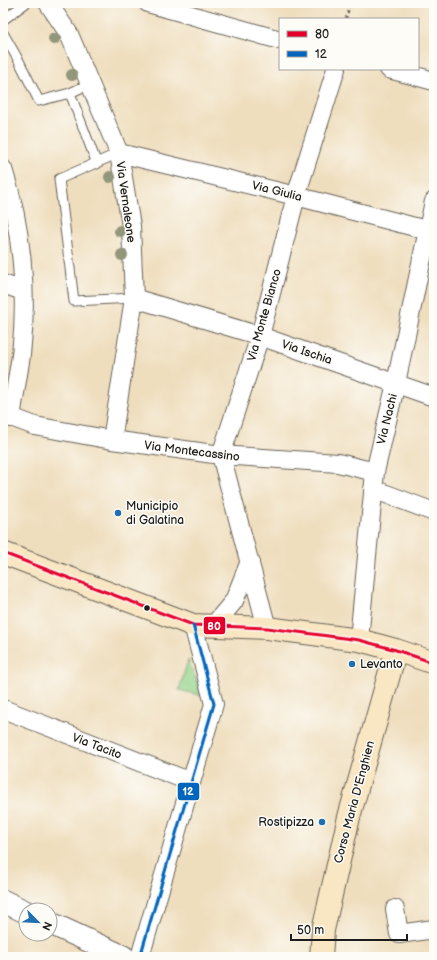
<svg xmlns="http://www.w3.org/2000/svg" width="437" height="960" font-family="'Balsamiq Sans',sans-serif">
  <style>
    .green { fill: #93d389; stroke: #587852 }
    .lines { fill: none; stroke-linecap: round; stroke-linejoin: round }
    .service-casing { stroke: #666055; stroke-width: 11 }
    .minor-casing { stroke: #666055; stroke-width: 20 }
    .tertiary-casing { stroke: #666055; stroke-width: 24 }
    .secondary-casing { stroke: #666055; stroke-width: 24 }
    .path { stroke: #666055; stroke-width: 2.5; stroke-dasharray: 3 3; stroke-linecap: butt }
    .service { stroke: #fff; stroke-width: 9 }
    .minor { stroke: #fff; stroke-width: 18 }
    .tertiary { stroke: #fff; stroke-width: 22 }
    .secondary { stroke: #f9e7c3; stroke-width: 22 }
    .bus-1-casing { stroke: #fdfcf7; stroke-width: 6 }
    .bus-2-casing { stroke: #fdfcf7; stroke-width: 6 }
    .bus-1 { stroke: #e4002b; stroke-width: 3 }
    .bus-2 { stroke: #0065bd; stroke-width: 3 }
    .tree { fill: #92967a }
    .poi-dot { fill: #1f6fb2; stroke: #fdfcf7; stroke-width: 1.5 }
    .bus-dot { fill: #1c1c1c; stroke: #fdfcf7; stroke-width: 1.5 }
    .labels { text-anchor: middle; stroke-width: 3; stroke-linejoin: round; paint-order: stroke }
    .street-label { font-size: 12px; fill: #1c1c1c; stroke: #fdfcf7 }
    .poi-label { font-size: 12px; fill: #1c1c1c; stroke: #fdfcf7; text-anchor: start }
    .line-badge { stroke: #fdfcf7; stroke-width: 1.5 }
    .badge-label { font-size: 11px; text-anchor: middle; font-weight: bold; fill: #fff }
  </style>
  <rect width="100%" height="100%" fill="#fdfcf7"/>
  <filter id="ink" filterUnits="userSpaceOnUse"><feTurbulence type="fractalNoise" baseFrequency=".025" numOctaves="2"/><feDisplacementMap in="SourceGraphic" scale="8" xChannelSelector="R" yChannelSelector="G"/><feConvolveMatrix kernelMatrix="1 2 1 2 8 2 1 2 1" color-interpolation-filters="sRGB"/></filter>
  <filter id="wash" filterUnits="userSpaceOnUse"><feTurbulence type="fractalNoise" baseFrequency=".012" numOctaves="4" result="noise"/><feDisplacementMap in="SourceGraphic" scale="16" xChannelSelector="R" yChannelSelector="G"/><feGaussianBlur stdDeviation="0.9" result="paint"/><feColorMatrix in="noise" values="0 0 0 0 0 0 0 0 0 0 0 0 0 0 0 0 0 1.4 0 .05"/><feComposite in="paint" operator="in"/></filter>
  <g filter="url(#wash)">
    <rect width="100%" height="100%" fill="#efdebe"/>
    <path class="green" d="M188,660L203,696L179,690Z"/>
  </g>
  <g filter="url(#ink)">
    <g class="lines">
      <defs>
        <path id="service" d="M3,20L26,3
          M3,33L19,61L39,101L70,93L91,83
          M70,93L97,164
          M119,153L59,179L74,301L134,298"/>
        <path id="minor" d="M48,3L69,34L119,153L131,226L134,298L112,440
          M148,3L280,40
          M389,69L434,81
          M119,153L296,196L434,232
          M3,169C22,227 28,294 21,355C18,376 14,397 11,418
          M3,284L23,291
          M134,298L260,336L434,397
          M3,414L35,426L112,440L221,455L338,463L375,472
          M373,489L434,512
          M213,626L234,601L250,561
          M267,628L221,455L260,336L296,196L336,69
          M359,640L375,472L396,383L434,201
          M3,709L191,782
          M395,909L399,934L434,929
          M140,957L214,704L193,625"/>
        <path id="tertiary" d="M3,901L26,912
          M50,923L124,957"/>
        <path id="secondary" d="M3,553L193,625L267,628L359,640L396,650L434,663
          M321,957L323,930L349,817L396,650"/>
      </defs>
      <use href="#service" class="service-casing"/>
      <use href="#minor" class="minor-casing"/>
      <use href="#tertiary" class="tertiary-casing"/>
      <use href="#secondary" class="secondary-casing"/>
      <path class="path" d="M346,19L350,3"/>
      <use href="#service" class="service"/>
      <use href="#minor" class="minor"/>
      <use href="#tertiary" class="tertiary"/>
      <use href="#secondary" class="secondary"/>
      <defs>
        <path id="bus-1" d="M3,553L193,625L267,628L359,640L396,650L434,663"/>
        <path id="bus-2" d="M140,957L214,704L193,625"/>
      </defs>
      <use href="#bus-1" class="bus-1-casing"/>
      <use href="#bus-2" class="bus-2-casing"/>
      <use href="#bus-1" class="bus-1"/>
      <use href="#bus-2" class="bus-2"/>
    </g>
    <g class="tree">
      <circle cx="54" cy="39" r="6"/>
      <circle cx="72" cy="75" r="6"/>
      <circle cx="110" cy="177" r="6"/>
      <circle cx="120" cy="231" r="6"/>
      <circle cx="122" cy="255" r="6"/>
    </g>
  </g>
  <g class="poi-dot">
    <circle cx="118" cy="513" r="4"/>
    <circle cx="352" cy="664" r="4"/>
    <circle cx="322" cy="822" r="4"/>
  </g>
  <circle class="bus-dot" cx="147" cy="608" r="3.5"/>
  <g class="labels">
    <g class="street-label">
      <text transform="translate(277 191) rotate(14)" y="4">Via Giulia</text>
      <text transform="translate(126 202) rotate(82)" y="4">Via Vernaleone</text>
      <text transform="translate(264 315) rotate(-74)" y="4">Via Monte Bianco</text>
      <text transform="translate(307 352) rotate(19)" y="4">Via Ischia</text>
      <text transform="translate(387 419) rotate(-76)" y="4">Via Nachi</text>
      <text transform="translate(192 451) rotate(7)" y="4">Via Montecassino</text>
      <text transform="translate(97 746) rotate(21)" y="4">Via Tacito</text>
      <text transform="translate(354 802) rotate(-75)" y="4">Corso Maria D'Enghien</text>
    </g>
    <g class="poi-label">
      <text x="126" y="510">Municipio<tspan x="126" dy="14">di Galatina</tspan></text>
      <text x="360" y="668">Levanto</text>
      <text x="314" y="826" text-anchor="end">Rostipizza</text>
    </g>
  </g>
  <g class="line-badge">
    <rect x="203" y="616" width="23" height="19" rx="4" fill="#e4002b"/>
    <rect x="177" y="782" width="23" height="19" rx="4" fill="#0065bd"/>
  </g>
  <g class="badge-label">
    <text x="214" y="630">80</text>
    <text x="188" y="795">12</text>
  </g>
  <rect width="437" height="960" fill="none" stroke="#fdfcf7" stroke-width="16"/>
  <rect x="279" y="18" width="140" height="52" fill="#fdfcf7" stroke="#a3a29f"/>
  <rect x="287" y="31" width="20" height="6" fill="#e4002b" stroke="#a3a29f"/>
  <text x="315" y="38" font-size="12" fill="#1c1c1c">80</text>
  <rect x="287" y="51" width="20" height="6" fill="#0065bd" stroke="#a3a29f"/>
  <text x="315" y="58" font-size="12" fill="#1c1c1c">12</text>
  <g transform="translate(38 922) rotate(114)"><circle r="19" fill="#fdfcf7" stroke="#a3a29f"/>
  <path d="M0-3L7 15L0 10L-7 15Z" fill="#1f6fb2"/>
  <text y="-6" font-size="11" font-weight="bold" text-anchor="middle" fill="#1c1c1c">N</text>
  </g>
  <path d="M291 934v6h116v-6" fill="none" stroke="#1c1c1c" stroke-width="2"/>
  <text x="297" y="934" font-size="12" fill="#1c1c1c" stroke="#fdfcf7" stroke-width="3" paint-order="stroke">50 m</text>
</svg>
